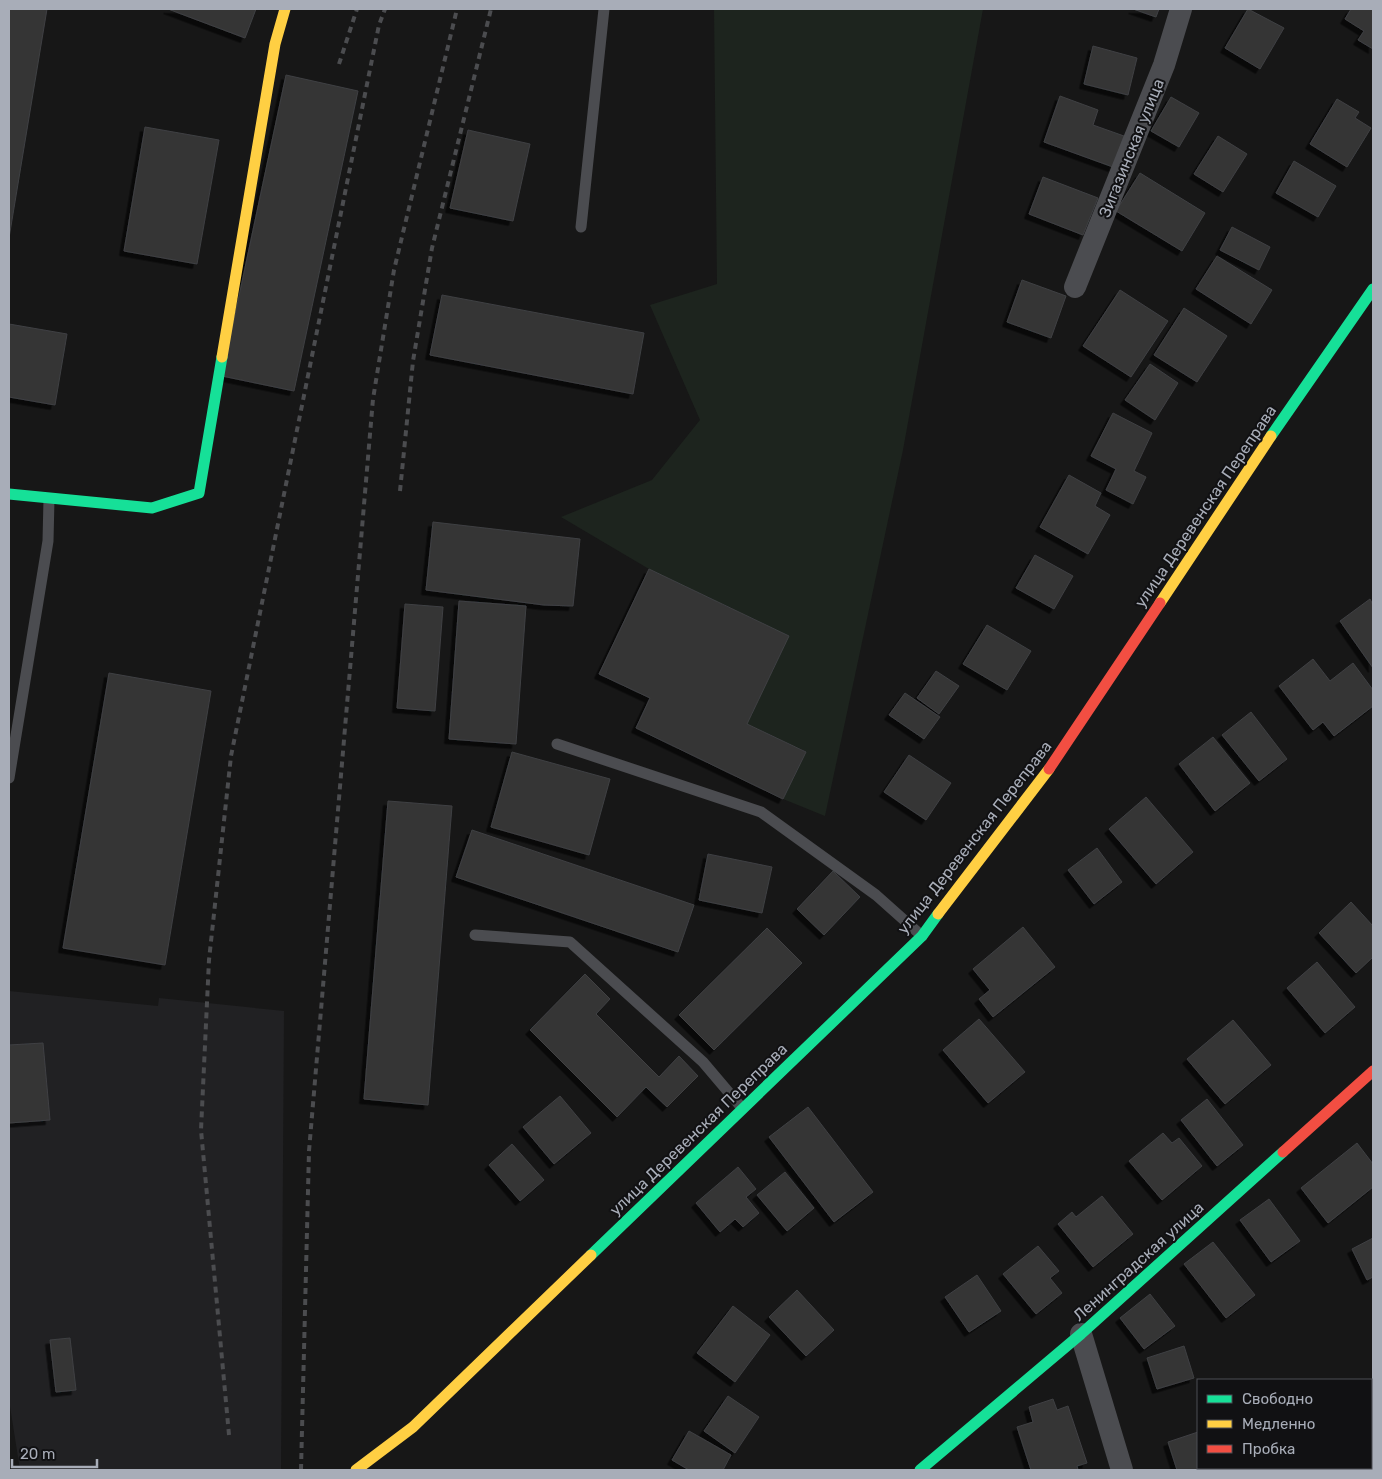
<svg xmlns="http://www.w3.org/2000/svg" width="1382" height="1479" font-family="Rubik,sans-serif">
  <style>
    .built { fill: #212123 }
    .green { fill: #1d241e }
    .building { fill: #353536; stroke: #3f4043; filter: url(#shadow) }
    .lines { fill: none; stroke-linecap: round; stroke-linejoin: round }
    .lane { stroke: #4b4c50; stroke-width: 11 }
    .street { stroke: #4b4c50; stroke-width: 22 }
    .fast { stroke: #16e098; stroke-width: 11 }
    .slow { stroke: #ffcf43; stroke-width: 11 }
    .jam { stroke: #f24e42; stroke-width: 11 }
    .rail { stroke: #4b4c4f; stroke-width: 4; stroke-dasharray: 6 5; stroke-linecap: butt }
    .labels { text-anchor: middle; stroke-width: 4; stroke-linejoin: round; paint-order: stroke }
    .street-label { font-size: 16px; fill: #a8adb8; stroke: #111113 }
  </style>
  <defs>
    <filter id="shadow"><feDropShadow dx="-4.5" dy="4.5" stdDeviation="0" flood-color="#0009"/></filter>
  </defs>
  <rect width="100%" height="100%" fill="#171717"/>
  <path class="built" d="M9,991L158,1006L159,998L284,1011L281,1470H20L9,1400Z"/>
  <path class="green" d="M714,9H983L903,450L825,816L783,799L805,751L747,724L649,569L561,517L652,480L700,420L650,305L717,284Z"/>
  <path class="building" d="M9,9H47L9,238Z
    M168,9H256L245,38Z
    M1133,9H1159L1156,17Z
    M1248,9L1284,28L1260,69L1225,48Z
    M1351,9H1373V49L1358,40L1364,31L1345,19Z
    M1093,46L1137,58L1128,95L1084,84Z
    M286,75L358,91L294,391L222,376Z
    M1060,96L1098,110L1093,125L1124,136L1113,167L1044,142Z
    M1171,97L1199,113L1179,147L1151,131Z
    M1337,99L1359,112L1355,118L1371,128L1347,167L1310,144Z
    M145,127L219,140L197,264L124,251Z
    M468,130L530,144L513,221L450,208Z
    M1218,136L1247,154L1223,192L1194,174Z
    M1294,161L1336,186L1318,217L1276,193Z
    M1140,173L1205,213L1182,251L1116,211Z
    M1043,177L1098,198L1083,235L1029,214Z
    M1232,227L1270,247L1259,270L1220,250Z
    M1217,256L1272,290L1251,324L1196,289Z
    M1022,280L1066,296L1051,338L1007,322Z
    M1120,290L1168,321L1131,377L1083,346Z
    M442,295L644,333L633,394L430,355Z
    M1184,308L1227,336L1197,382L1154,355Z
    M9,324L67,334L55,405L9,397Z
    M1150,364L1178,383L1155,420L1125,400Z
    M1113,413L1152,433L1134,471L1146,477L1133,504L1106,490L1116,469L1091,456Z
    M1069,475L1101,493L1095,506L1110,515L1088,554L1040,527Z
    M433,522L580,539L573,606L544,605L426,590Z
    M1035,555L1073,576L1054,609L1016,588Z
    M649,569L789,636L747,724L806,752L783,799L636,728L650,698L599,674Z
    M1370,599L1373,605V668L1340,621Z
    M459,601L526,606L516,744L449,739Z
    M405,604L443,607L435,711L397,708Z
    M987,625L1031,651L1007,690L963,664Z
    M1313,659L1330,681L1353,663L1373,690V706L1334,736L1323,722L1313,730L1279,686Z
    M936,671L959,686L939,714L917,698Z
    M109,673L211,691L165,965L63,948Z
    M905,693L940,717L924,739L889,715Z
    M1251,712L1287,759L1259,781L1222,735Z
    M1213,737L1250,783L1215,811L1179,764Z
    M512,752L610,779L589,855L491,827Z
    M909,755L951,783L926,820L884,792Z
    M1146,797L1193,852L1156,884L1109,829Z
    M388,801L452,806L428,1105L364,1099Z
    M472,830L694,905L678,952L456,877Z
    M1097,848L1122,882L1094,904L1068,870Z
    M708,854L772,867L762,913L699,900Z
    M833,871L860,897L824,935L797,909Z
    M1351,902L1373,926V957L1356,973L1319,933Z
    M1023,927L1055,967L993,1017L979,999L990,990L973,969Z
    M767,928L802,963L714,1050L679,1015Z
    M1317,962L1355,1007L1325,1033L1287,988Z
    M585,974L610,999L596,1014L659,1077L679,1056L698,1076L667,1107L646,1087L617,1117L530,1030Z
    M979,1019L1025,1072L988,1103L943,1050Z
    M1233,1020L1271,1065L1225,1104L1187,1059Z
    M43,1043L50,1120L9,1123V1045Z
    M560,1096L591,1133L554,1164L523,1127Z
    M1207,1099L1243,1145L1217,1166L1181,1120Z
    M808,1107L873,1192L834,1222L769,1137Z
    M1163,1133L1172,1143L1179,1138L1202,1166L1162,1200L1129,1161Z
    M1357,1143L1373,1164V1187L1328,1223L1301,1188Z
    M512,1144L544,1180L520,1201L489,1165Z
    M738,1167L756,1189L746,1197L759,1213L743,1227L735,1219L720,1232L696,1203Z
    M785,1172L814,1208L787,1231L757,1195Z
    M1102,1196L1133,1234L1093,1267L1058,1224L1072,1212L1076,1217Z
    M1269,1199L1300,1241L1271,1262L1240,1220Z
    M1373,1238V1277L1367,1280L1352,1249Z
    M1213,1242L1255,1295L1226,1318L1184,1264Z
    M1038,1246L1059,1271L1050,1278L1062,1293L1036,1314L1003,1274Z
    M977,1275L1001,1311L969,1332L945,1297Z
    M797,1290L834,1330L806,1356L769,1317Z
    M1150,1294L1175,1326L1144,1349L1120,1318Z
    M733,1306L770,1335L735,1382L697,1353Z
    M70,1338L76,1390L56,1392L50,1340Z
    M1184,1346L1194,1378L1157,1389L1147,1358Z
    M728,1396L759,1417L735,1453L704,1431Z
    M1053,1399L1057,1410L1068,1406L1087,1463L1077,1466L1078,1470H1031L1017,1427L1033,1422L1029,1407Z
    M689,1431L731,1455L723,1470H689L672,1460Z
    M1198,1432V1468H1235L1227,1470H1177L1168,1442Z"/>
  <g class="lines">
    <path class="lane" d="M581,227L604,9
      M557,744L761,812L876,895L922,936
      M9,778L48,541L49,499
      M475,935L570,942L703,1062L742,1108"/>
    <path class="street" d="M1075,287L1164,65L1181,9
      M1081,1334L1122,1470"/>
    <path class="fast" d="M1271,436L1373,289
      M9,494L152,508L199,493L222,357
      M591,1255L922,936L938,914
      M920,1470L1081,1334L1283,1152"/>
    <path class="slow" d="M222,357L275,44L285,9
      M1160,603L1271,436
      M938,914L1049,769
      M356,1470L413,1427L591,1255"/>
    <path class="jam" d="M1049,769L1160,603
      M1283,1152L1373,1071"/>
    <path class="rail" d="M339,64L357,9
      M400,491L413,361L432,248L491,9
      M229,1435L201,1130L209,960L231,756L379,25L385,9
      M301,1470L309,1151L373,399L394,270L457,9"/>
  </g>
  <g class="labels">
    <g class="street-label">
      <text transform="translate(1131 148) rotate(-68)" y="6">Зигазинская улица</text>
      <text transform="translate(1205 506) rotate(-56)" y="6">улица Деревенская Переправа</text>
      <text transform="translate(974 837) rotate(-52)" y="6">улица Деревенская Переправа</text>
      <text transform="translate(698 1129) rotate(-44)" y="6">улица Деревенская Переправа</text>
      <text transform="translate(1138 1261) rotate(-42)" y="6">Ленинградская улица</text>
    </g>
  </g>
  <rect width="1382" height="1479" fill="none" stroke="#a8adb8" stroke-width="20"/>
  <rect x="1197" y="1379" width="175" height="90" fill="#111113" stroke="#4d4f55"/>
  <rect x="1207" y="1395" width="25" height="8" fill="#16e098" stroke="#4d4f55"/>
  <text x="1242" y="1404" font-size="15" fill="#a8adb8">Свободно</text>
  <rect x="1207" y="1420" width="25" height="8" fill="#ffcf43" stroke="#4d4f55"/>
  <text x="1242" y="1429" font-size="15" fill="#a8adb8">Медленно</text>
  <rect x="1207" y="1445" width="25" height="8" fill="#f24e42" stroke="#4d4f55"/>
  <text x="1242" y="1454" font-size="15" fill="#a8adb8">Пробка</text>
  <path d="M12 1459v8h85v-8" fill="none" stroke="#a8adb8" stroke-width="2.5"/>
  <text x="20" y="1459" font-size="15" fill="#a8adb8" stroke="#111113" stroke-width="4" paint-order="stroke">20 m</text>
</svg>
